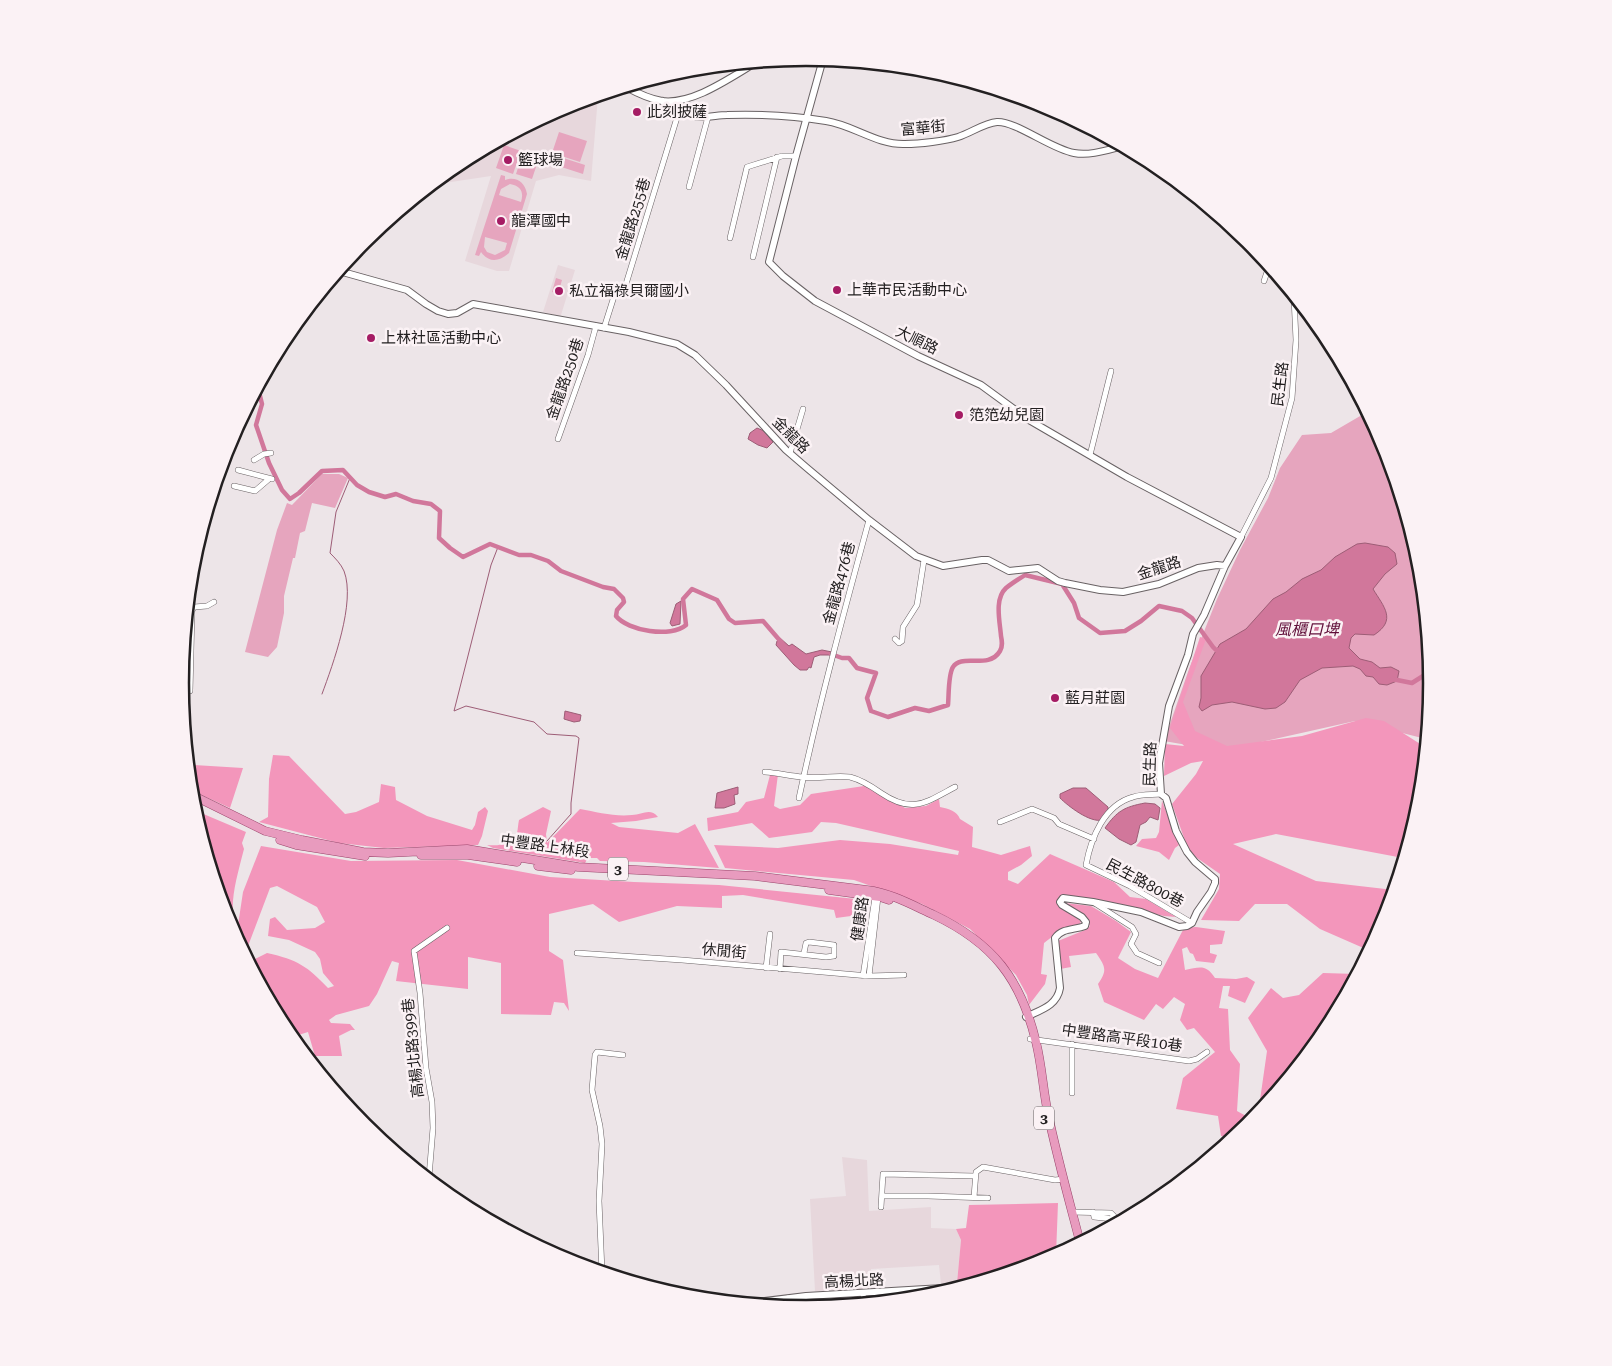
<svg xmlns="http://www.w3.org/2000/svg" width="1612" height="1366" font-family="'Roboto Serif','Noto Sans TC',serif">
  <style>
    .built { fill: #e7d7dc }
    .green { fill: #e6a5be; fill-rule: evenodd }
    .forest { fill: #f396bb }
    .water { fill: #d1779b; stroke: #9d5d76 }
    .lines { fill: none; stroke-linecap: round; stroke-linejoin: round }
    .stream { stroke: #9d5d76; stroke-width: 1 }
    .canal { stroke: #d1779b; stroke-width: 4.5 }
    .minor-casing { stroke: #696264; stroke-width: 6 }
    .tertiary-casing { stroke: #696264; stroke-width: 8 }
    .primary-casing { stroke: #99446a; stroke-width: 9 }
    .minor { stroke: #fff; stroke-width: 5 }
    .tertiary { stroke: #fff; stroke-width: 6 }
    .primary { stroke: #e89bbe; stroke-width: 8 }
    .poi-dot { fill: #a51c64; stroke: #fbf2f5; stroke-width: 2 }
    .labels { text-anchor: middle; stroke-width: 5; stroke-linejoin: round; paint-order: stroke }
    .shield { fill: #fbf2f5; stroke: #645f61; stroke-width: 1 }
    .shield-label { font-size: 14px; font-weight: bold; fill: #232021 }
    .poi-label { font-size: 15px; fill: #232021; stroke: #fbf2f5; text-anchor: start }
    .street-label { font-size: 15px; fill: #232021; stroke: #fbf2f5 }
    .water-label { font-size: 16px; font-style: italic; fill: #600e39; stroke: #fbf2f5 }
    .rim { fill: none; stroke: #232021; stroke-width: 2.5 }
  </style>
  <rect width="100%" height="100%" fill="#ede5e8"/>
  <path class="built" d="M598,96L591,181L559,175L536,181L509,271H497L465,261L491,176L431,185L459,163L567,105Z
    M558,265L575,270L561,315L559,316L543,312Z
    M842,1157L867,1160L869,1211L931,1207V1228L956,1229L961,1240L957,1283L941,1284L939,1265L871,1269L872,1289L815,1291L810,1199L846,1196Z"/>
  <path class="green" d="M559,132L587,141L580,162L552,153Z
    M504,145L521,151L513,174L496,168Z
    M523,153L539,158L532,179L516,174Z
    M551,154L585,165L583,174L549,163Z
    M501,175L505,176V180C516,176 525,182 527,194L509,253C499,262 489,263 481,252L479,256L475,255ZM510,184C521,186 524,192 521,202L499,195L501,189ZM485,237L507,243L505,250L495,255L487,252L484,247Z
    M556,278L562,280L558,294L552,292Z
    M1367,412L1384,444L1420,561L1431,683L1426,739L1355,721L1221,751L1164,741L1189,669L1217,599L1240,550L1268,498L1280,468L1302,435L1331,433Z
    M322,474H339L348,478L335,508L312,503L305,531L300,533L295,558H293L284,596V613L277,647L268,657L245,652L277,530L287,503L292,505Z"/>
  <path class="forest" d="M195,554L186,665L194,765L243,768L230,808L191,790L181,683L193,561Z
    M1200,637L1206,639L1183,702L1195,731L1227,746L1302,736L1366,718L1384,721L1425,747L1419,805L1403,858L1276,834L1233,844L1316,881L1394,890L1384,923L1376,937H1371L1368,950L1320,929L1287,904H1255L1239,921L1201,920L1219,889L1220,874L1197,858L1188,849L1172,804L1196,774L1203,761L1191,763L1164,776L1165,744L1184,746L1170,728Z
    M273,755L289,756L345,814L356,812L379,802L381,784L395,787L396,800L427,816L472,830L475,825L478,812L485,807L488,811L482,836L478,845L384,848L339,843L259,822L268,817L269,779Z
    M778,774L774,806L780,809L800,805L811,794L864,786L874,788L905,808L926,806L939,799L940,807C949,809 957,811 960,819L973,827L972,847L1001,855L1030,846L1032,856L1021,865L1008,872V880L1018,884L1050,854L1114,882L1130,897L1146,899L1176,917L1164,916L1108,903L1067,898L1060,907L1081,921L1079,927L1053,936L1044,943L1041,974L1047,975L1045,984L1029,1005L1027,995L1016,975L970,929L922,904L854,880L725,868L714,845L778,848L840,840L890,844L958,855L959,851L836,823L821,822L812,832L769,838L752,823L708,831L707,818L738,812L746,802L764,798L770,775Z
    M1162,801L1179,845L1175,848L1169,860L1159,852L1136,846L1142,839L1156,838L1159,832Z
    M543,807L551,811L546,834L547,843L580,809C597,812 615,817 632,815C642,815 650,807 658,817L636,821L611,823L619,827L678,833L695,824L719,868L644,862L600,861L597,858H588L585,863L493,848L487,845C497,846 513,845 517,833C518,829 518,824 519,820Z
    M194,810L246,832L242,843L244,849C233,892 222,924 253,960L267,953C298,960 307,966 328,988L334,986L323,973L320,959L315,952L289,940L268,936L270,919L275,917L287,930L315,928L325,922L317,907L277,886L270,888L248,946L238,925L243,892L261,846L351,861L457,860L550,877L634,882L719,885L866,900V914L836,918L834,910L743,895L722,896V908L677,906L619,922L593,904L549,914V951L563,960L569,1011L564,1003L554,1002L551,1015L501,1014V963L468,957V989L396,981L399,963L392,961L377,994L369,1006L336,1015L329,1020L331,1023L350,1024L355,1030H351L339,1036L342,1056H315L308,1032L292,1037L286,1030L228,922Z
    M1065,903L1091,906L1116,921L1131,932L1118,958L1135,969L1158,978L1184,928L1196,927L1225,931L1222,944L1210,945V953L1217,955L1214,963L1196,961L1193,954L1190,953L1187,947L1182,949L1185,970C1200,967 1206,964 1215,978L1236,979L1247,977L1255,982L1245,1003L1228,996L1230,986H1223L1219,1008L1228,1009L1230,1050L1240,1064L1237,1111L1248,1117L1243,1130L1233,1138L1221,1136L1218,1116L1176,1109L1183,1078L1215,1052L1194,1028L1187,1030L1180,1020L1185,1004L1174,997L1163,1009L1156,1004L1144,1020L1104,1002L1098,984C1108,970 1105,966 1096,953L1069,956L1071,967L1060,969L1058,941L1085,930L1090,926L1085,920Z
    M1323,973L1357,974L1326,1031L1267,1102L1260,1100L1267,1051L1248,1018L1271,988L1283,998L1299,995Z
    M1058,1203L1056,1255C1028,1270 988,1279 957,1283L961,1240L956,1229L966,1228L969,1205Z"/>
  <path class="water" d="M757,428L764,431L773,442L767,448L758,445L748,439L750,433Z
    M1365,543L1388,547L1395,553L1397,564L1385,574L1373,589C1384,607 1397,620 1374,635L1355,634L1351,638L1349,648L1360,659L1372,662L1380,668L1391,667L1399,671L1397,681L1387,685L1379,684L1373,677L1366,676L1360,669L1353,666L1322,668L1300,680L1285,702L1276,708L1265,709L1232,702L1212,705L1202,711L1199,707L1201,698V676L1220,644L1246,629L1273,599L1286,592L1302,579L1321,570L1335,557L1357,544Z
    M681,601L680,624L672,626L670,623L676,604Z
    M780,638L789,646L792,644L806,654L822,650L832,652L830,655H820L814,657L811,668L809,667L807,670H800L794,665L776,645L777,641Z
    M565,711L581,715L580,721L574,722L564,719Z
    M738,787V794L734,795L735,804L724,808H715L717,793Z
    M1073,788H1086L1108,807V812L1102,820C1090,823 1068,806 1060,798V794Z
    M1145,803L1155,804L1160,808L1158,820L1150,817L1146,822L1140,825L1136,842L1131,845L1119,839L1105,828C1117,811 1124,807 1145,803Z"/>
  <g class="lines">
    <path class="stream" d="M498,547L491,565L454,711L466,706L534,722L547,734L576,736L579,738L571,803V814L547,841
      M322,694C333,664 356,602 344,571C341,564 335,558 330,553L336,512L350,478"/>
    <path class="canal" d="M258,388L262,404L256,425L269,463L282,490L290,499L299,493L322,471L343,470L357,485L369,492L385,497L396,494L413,501L431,504L440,511L439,538L450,548L463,557L490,544L519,555H531L548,561L561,571L603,587L614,589L623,598L624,602L617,610L616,616C628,631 671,638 686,625L683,599L692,589L717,600L729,619L735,623L763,621L782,643
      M831,654L842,658H849L857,668L876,673L867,698L871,711L888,717L915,708L929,711L948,705C949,695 948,675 953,667C961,653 989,670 1000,651C1003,646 1002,641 1001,636C1000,622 994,599 1006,588C1012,583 1019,579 1025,575L1062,584L1074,603L1079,618L1100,633L1125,631L1141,621L1159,606L1182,611L1192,618L1213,647L1216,650H1221
      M1392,679L1412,683L1423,676L1431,682"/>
    <defs>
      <path id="minor" d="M689,187L708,117
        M730,238L747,167L782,156H796
        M753,257L777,157
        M1264,281L1269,266
        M604,328L617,287L626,284L679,111
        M558,439L588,355L596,326
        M790,453L803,409
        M1090,455L1111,371
        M254,460L264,454L271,453
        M238,470L272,479
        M234,486L255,491L269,479
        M1241,537L1271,478L1292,398L1296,340L1294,297
        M895,639L899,643L902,641L903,627L917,605L924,560
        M181,687L190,691L192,611L194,607L207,606L214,602
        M765,772C778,773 790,776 803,777C819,779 835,775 850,777C862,780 871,786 881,793C912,814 925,803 955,787
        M1161,794C1152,795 1142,794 1133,797C1104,805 1091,838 1086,865L1130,886L1192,923
        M799,798C819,704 844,612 869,520
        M1000,822L1032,809L1054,818L1059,824L1094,839
        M1096,904L1132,927L1136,934L1131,944L1137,953L1159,963
        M577,953L682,960L869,976L904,975
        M766,968L770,934
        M780,969L781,952L826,957L834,956V945L809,942L806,943L804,953
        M863,976L876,891L878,897L869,976
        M1030,1039L1189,1061L1197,1059L1207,1052
        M1072,1093V1044
        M432,1181L429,1177L433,1128L432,1102L426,1068L420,993L414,951L447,928
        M882,1196H928L988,1198
        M974,1197L976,1172L983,1167L1055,1180L1064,1179
        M881,1207L883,1174L975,1176
        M1072,1212L1111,1213L1114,1216L1113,1219L1094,1217L1093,1212
        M602,1272L599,1201L602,1144L600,1126L592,1090L595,1055L597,1052L623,1055
        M863,1293L864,1303
        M788,1298V1307"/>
      <path id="tertiary" d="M823,59L796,156L769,262L783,276L815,301L918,356L981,385L1029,420L1127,477L1241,537L1225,566L1204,615L1193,634L1188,655L1169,706L1159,763L1161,794L1166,798L1176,831L1187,852L1195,862L1215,879V883L1211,892L1197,912L1192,923L1187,926L1179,927L1141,912L1093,902L1063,898L1060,902L1062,905L1082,917L1086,922L1085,926C1074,930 1062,928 1055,938L1060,988C1057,1006 1040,1010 1026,1017
        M626,87C637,93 649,99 662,101C693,105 731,77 757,62
        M663,101C672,107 682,113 693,116C705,119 716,115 727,115C758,114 795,116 826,121C853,125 877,145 905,144C920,144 945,141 958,137C971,133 984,123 997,122C1016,121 1051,149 1074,153C1090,156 1107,150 1123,146
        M339,271L407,290L426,304L438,311L448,314L457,313L473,304L629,332L677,344L695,355L726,385L786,450L807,468L869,520L916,556L943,566L982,560H988L1009,571L1038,568L1058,581L1065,583L1100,590L1123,592L1159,584L1198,568L1217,565L1225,566
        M749,1303L806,1296L960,1287"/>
      <path id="primary" d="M192,795L265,831L302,840L363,852L388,853L467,849L578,867L755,876L867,890C891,893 912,905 934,915C993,943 1021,979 1036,1042C1042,1066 1043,1090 1048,1114C1057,1157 1069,1200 1080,1242
        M280,840L296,845L365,856
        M421,855H468L517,862
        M538,866L571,870
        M829,890L880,897L889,900"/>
    </defs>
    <use href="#minor" class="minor-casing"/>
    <use href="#tertiary" class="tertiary-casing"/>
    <use href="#primary" class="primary-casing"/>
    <use href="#minor" class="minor"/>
    <use href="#tertiary" class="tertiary"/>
    <use href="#primary" class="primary"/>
  </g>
  <g class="poi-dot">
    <circle cx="637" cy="112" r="5"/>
    <circle cx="508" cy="160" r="5"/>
    <circle cx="501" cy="221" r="5"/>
    <circle cx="837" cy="290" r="5"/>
    <circle cx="559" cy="291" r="5"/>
    <circle cx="371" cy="338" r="5"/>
    <circle cx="959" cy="415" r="5"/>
    <circle cx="1055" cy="698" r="5"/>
  </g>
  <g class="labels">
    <g class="shield">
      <rect x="608" y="857.5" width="20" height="23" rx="4"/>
      <rect x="1034" y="1106.5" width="20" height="23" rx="4"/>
    </g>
    <g class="shield-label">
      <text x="618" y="874">3</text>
      <text x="1044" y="1123">3</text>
    </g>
    <g class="poi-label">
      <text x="647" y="117">此刻披薩</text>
      <text x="518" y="165">籃球場</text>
      <text x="511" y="226">龍潭國中</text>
      <text x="847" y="295">上華市民活動中心</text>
      <text x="569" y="296">私立福祿貝爾國小</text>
      <text x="381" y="343">上林社區活動中心</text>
      <text x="969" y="420">笵笵幼兒園</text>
      <text x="1065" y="703">藍月莊園</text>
    </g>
    <g class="street-label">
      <text transform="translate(923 128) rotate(-5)" y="5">富華街</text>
      <text transform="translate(633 219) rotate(-73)" y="5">金龍路255巷</text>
      <text transform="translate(917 340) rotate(26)" y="5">大順路</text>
      <text transform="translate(565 379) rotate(-71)" y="5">金龍路250巷</text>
      <text transform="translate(1280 384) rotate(-83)" y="5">民生路</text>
      <text transform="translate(791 435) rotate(45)" y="5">金龍路</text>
      <text transform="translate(1159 568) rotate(-18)" y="5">金龍路</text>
      <text transform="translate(839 583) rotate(-75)" y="5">金龍路476巷</text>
      <text transform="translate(1150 764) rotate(-88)" y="5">民生路</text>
      <text transform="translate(545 846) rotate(8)" y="5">中豐路上林段</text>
      <text transform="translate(1145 883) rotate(28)" y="5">民生路800巷</text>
      <text transform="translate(860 919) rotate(-82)" y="5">健康路</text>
      <text transform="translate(724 951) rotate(5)" y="5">休閒街</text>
      <text transform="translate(1122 1038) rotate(8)" y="5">中豐路高平段10巷</text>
      <text transform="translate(413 1048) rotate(-96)" y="5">高楊北路399巷</text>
      <text transform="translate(854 1281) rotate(-3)" y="5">高楊北路</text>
    </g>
    <g class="water-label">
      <text x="1307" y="635">風櫃口埤</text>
    </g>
  </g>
  <path d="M0 0H1612V1366H0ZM189 683a617 617 0 1 1 1234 0a617 617 0 1 1-1234 0Z" fill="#fbf2f5" fill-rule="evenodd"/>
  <path class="rim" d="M189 683a617 617 0 1 1 1234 0a617 617 0 1 1-1234 0Z"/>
</svg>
